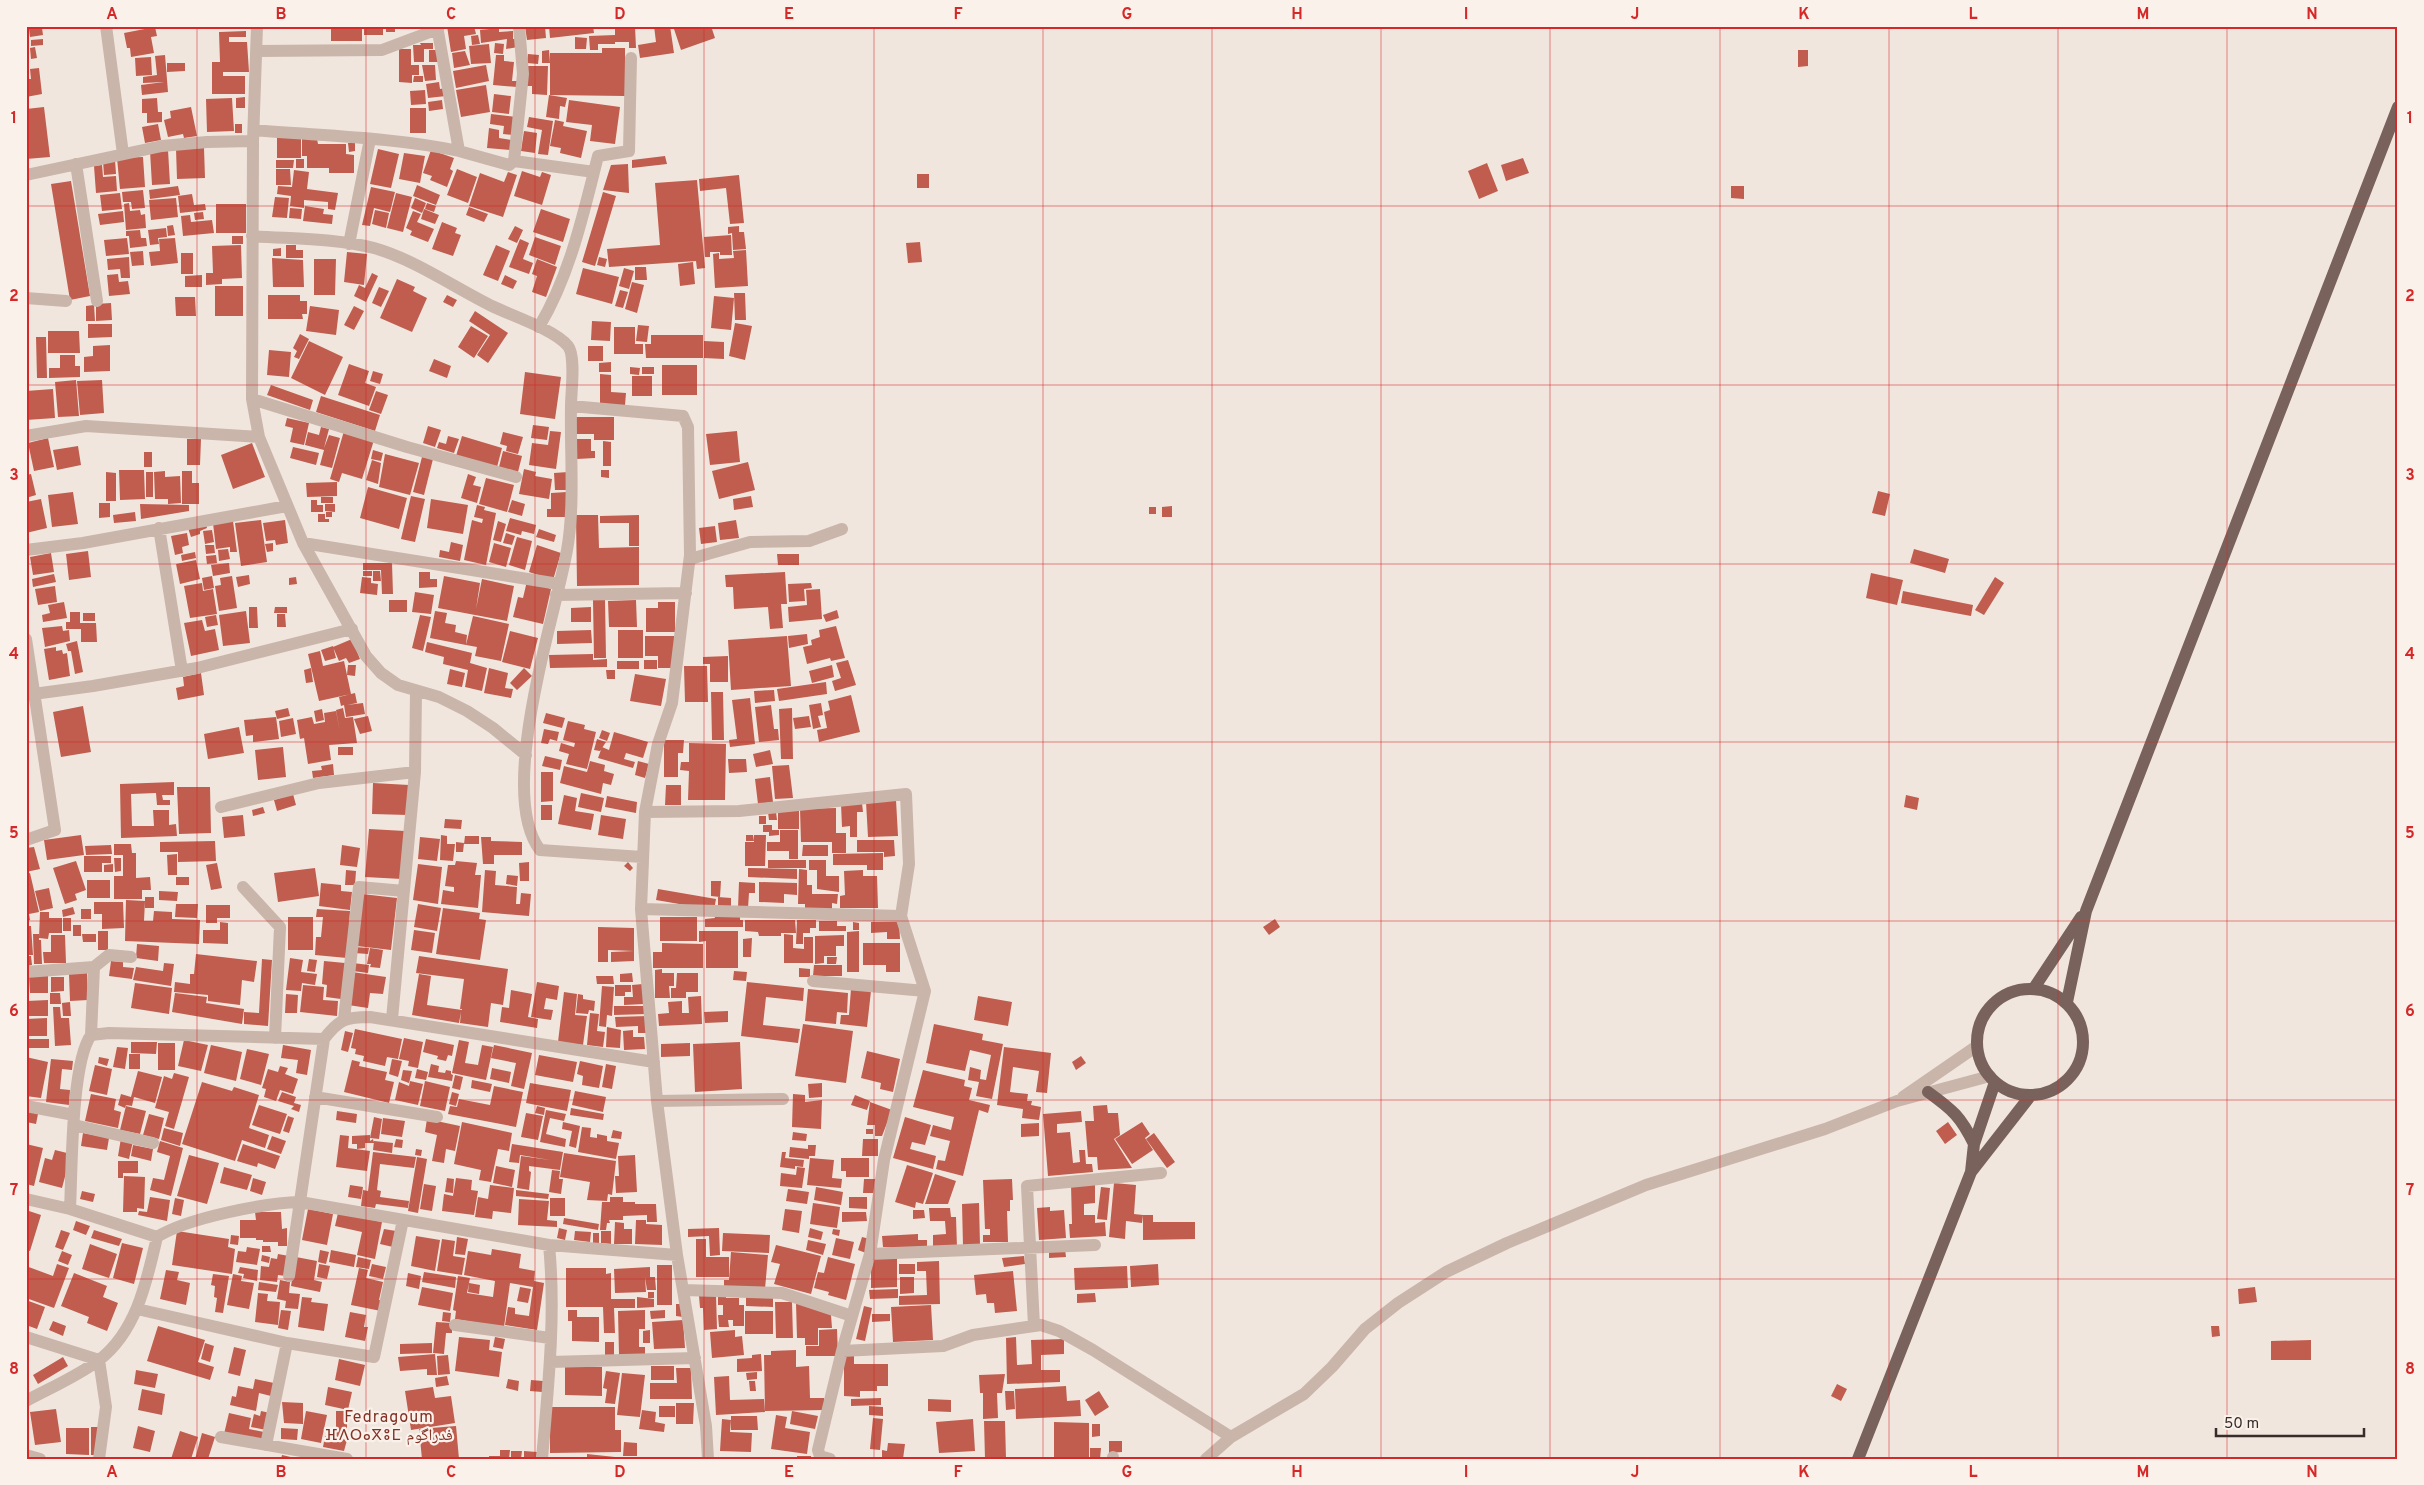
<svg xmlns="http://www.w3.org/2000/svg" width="2424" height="1485" font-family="Overpass,'Noto Naskh Arabic','Noto Sans Tifinagh',sans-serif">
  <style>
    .building { fill: #c05d4e }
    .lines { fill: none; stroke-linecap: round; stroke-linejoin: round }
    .street { stroke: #c9b5aa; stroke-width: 12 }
    .primary { stroke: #78625b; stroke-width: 12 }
    .grid { fill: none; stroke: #d62828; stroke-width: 1; stroke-opacity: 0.55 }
    .labels { text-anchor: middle; stroke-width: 4.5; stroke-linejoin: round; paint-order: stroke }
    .quarter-label { font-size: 16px; letter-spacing: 1px; fill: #823226; stroke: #f9f1ea }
    .neatline { fill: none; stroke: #d62828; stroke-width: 2 }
    .grid-label { font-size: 16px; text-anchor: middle; font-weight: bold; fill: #d62828 }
  </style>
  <rect width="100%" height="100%" fill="#f1e6de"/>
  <path class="building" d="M331,26H362V41H331Z
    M364,26H383V35H364Z
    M386,26H395V32H386Z
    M447,26H474L476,34L464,36L466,49L451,52Z
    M503,26H520V27L503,29Z
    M525,26H545L546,38L527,40Z
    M549,26H593L594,33L550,38Z
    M615,26H635L636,48H629V42H615V44H598V50H590L589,36L615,35Z
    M654,26H670L674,53L640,58L638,45L656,42Z
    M673,26H711L715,38L681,50Z
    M155,27L157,36L151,37L154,53L131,57L130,48H127L124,33Z
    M42,28L43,35L30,37L29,29Z
    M499,28V32L513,31V39H517L518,47L506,49L507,39L481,43L480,30Z
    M246,31V37H229V42H247L249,72H223V76H245V94H212V62H220L219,32Z
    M478,35L480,44L472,45L471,36Z
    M575,37L587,38L586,49H575Z
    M43,39V45L31,46V40Z
    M420,43H433V49H424V62H414L413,45H421Z
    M495,43L504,44L503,54L494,53Z
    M489,44L491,63L471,64L469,46Z
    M35,47L37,58L31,59L30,48Z
    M602,48H625V96L550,95V53H602Z
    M399,49H411V65H419V75H412V83L399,82Z
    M26,50L29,65H26Z
    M429,50H437L438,62H429Z
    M549,50L550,63H542V51Z
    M1798,50H1808V66L1798,67Z
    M465,51L470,65L454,68L452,53Z
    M528,54L539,55L538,64L527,63Z
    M165,55L168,92L142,95L141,85L164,82L143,83V77L157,75L155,56Z
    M496,55H504V61L514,62L512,81H517V87L493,85Z
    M151,57L152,75L136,76L135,58Z
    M167,63H185V71L167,72Z
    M422,65H435L436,80L425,81Z
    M486,65L489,81L456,88L453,71Z
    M526,66H548L547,95L532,94V86H525Z
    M39,68L42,94L26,97V79H31L30,69Z
    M414,76H423V82H413Z
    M439,82L440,89L445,88L446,96L428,98L426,84Z
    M486,85L490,112L461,117L456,90Z
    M425,90L426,104L411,105L410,91Z
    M494,94L511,96L509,114L492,112Z
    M549,95L567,98L565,107L560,106L559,119L546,117Z
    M245,97V108H236V98Z
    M157,98L158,112H162V122L147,123V113H142V99Z
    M232,98L234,131L207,132L206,99Z
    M442,100L443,109L429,111L428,102Z
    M569,100L620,107L615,144L590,141L592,125L566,122Z
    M44,107L50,157L26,159V109Z
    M191,107L197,136L184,138L183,134L168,137L164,120L171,118L170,111Z
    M410,108H426V133H410Z
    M491,114L516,117L514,135L503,134L504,126L490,124Z
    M529,117L553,121L548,155L538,154L542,130L527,127Z
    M555,120L564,122L563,126L587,131L581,158L560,153L561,148L550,146Z
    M158,124L161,140L145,143L142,127Z
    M235,124H242V133H235Z
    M489,128L499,130V138L511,140L510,150L487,148Z
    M524,131L537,133L535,153L521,151Z
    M277,138H301V158H277Z
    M302,138L317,139L318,144H346V154L354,155V173H329V168H307V156H302Z
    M348,143H355V151L349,152Z
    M204,148L205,178L177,179L176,149Z
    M378,149L399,154L391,188L370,184Z
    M168,150L170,184L152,185L150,151Z
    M431,150L454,158L450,169L453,171L447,187L430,180L432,176L423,173Z
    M404,153L425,156L420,183L399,179Z
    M665,156L667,164L632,168V160Z
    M143,157L145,187L120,189L117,158Z
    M1523,158L1529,173L1506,181L1501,165Z
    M296,159H304V168H296Z
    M115,160L116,174L104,175L103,161Z
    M276,160H294L293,168H276Z
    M1487,163L1498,191L1479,199L1468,171Z
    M628,164L629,193L603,190L611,165Z
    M102,165L103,177L116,176L117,191L96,193L94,166Z
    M276,169H290L291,185H276Z
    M457,169L477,177L468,203L447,195Z
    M294,170L309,172L307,189L338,193L335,210L328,209V202L304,200V208L290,206L291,196L277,194L278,186L292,187Z
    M522,171L540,177L542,172L551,175L542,205L514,196Z
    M508,172L517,175L503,217L469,206L480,173L504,182Z
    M917,174H929V188H917Z
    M739,175L744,223L730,224L726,188L700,191L699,179Z
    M697,180L705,268L697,269L696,261L609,267L607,249L660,245L655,183Z
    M71,181L90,296L70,300L51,184Z
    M417,185L440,195L436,205L413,196Z
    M178,186L180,195L150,199L149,190Z
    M1731,186H1744V199L1731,198Z
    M371,187L395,192L390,212L374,208L370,226L362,225Z
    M143,190L145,208L132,209L131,202H123L122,192Z
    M603,192L616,196L595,266L582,262Z
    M120,193L122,209L102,211L100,195Z
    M396,193L412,197L403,232L387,228Z
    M192,194L194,205L205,204L206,210L180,213L178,196Z
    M275,197L289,198L287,218L272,217Z
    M176,198L178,217L151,220L149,200Z
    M415,198L426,203L422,213L411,208Z
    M129,203L130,211L140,210L141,215L145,214L146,228L126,230L124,204Z
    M427,203L436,206L434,212L425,209Z
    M216,204H246V233H216Z
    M305,206L324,209L323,214L333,215L332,224L303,221Z
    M469,207L488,214L484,222L466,215Z
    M290,208L302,209L301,219L289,218Z
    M424,209L439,215L435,224L421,219Z
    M541,209L570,219L563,242L533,232Z
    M375,210L389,213L386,228L372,224Z
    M123,211L124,222L100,225L98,214Z
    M413,211L421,214L417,222L434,229L428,242L410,235L412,231L406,228Z
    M203,212L204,219L195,220L194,213Z
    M190,215L191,222L212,220L214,233L183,236L181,216Z
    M442,222L457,228L455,233L461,235L453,256L432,249Z
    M173,225L175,235L168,236L167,226Z
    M515,226L523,230L517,243L508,239Z
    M739,226V232H744L746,249L733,250L732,233L728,234V227Z
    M166,228L167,237L158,238L159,244L150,245L148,230Z
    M140,230L141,238H146L147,246L130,248L129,236H126V231Z
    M731,235L732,255H720V252H710V257H705L704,237Z
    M232,236H243V244H232Z
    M535,237L561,246L555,265L529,255Z
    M127,238L129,254L106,256L104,240Z
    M175,238L178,263L151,266L149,252L160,251L159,239Z
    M520,239L529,243L523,259L533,263L529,274L509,267Z
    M920,242L922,262L908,263L906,243Z
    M241,245L242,278L222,279V284L206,285V273H213L212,246Z
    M286,245H296V250H303V258H286Z
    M496,245L510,251L498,281L483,275Z
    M281,248V256H273V249Z
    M746,250L748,286L715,288L713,254L719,253V259L734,258L733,251Z
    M143,251L144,265L132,266L130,252Z
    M347,252L367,254L364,285L344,282Z
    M181,253H193V274H181Z
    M129,257L130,278H121L120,269L108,270L107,259Z
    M599,257L607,259L605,267L597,265Z
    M272,258L303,260L304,287H273Z
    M314,259H336L335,295H314Z
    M537,259L557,267L546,297L532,292L537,276L532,274Z
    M693,262L695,284L680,286L678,264Z
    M635,267H646L647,280H635Z
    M583,268L619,277L612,304L576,294Z
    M624,268L634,271L629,289L619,286Z
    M372,273L378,276L366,302L354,296L359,285L365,288Z
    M118,274L119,282L128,281L130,294L109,296L107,275Z
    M202,275V287H185V276Z
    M505,275L517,281L513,289L501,284Z
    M397,279L415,287L413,291L427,298L412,332L380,318Z
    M632,282L644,285L637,313L625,309Z
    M215,286H243V316H215Z
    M379,287L389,291L381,307L372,303Z
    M620,290L628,292L623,308L615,306Z
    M734,293H745L746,320H735Z
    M268,295H300V301H307V314H302L303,319H268Z
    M447,295L457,300L453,307L443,302Z
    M714,296L734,298L731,330L711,328Z
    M175,297H195L196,316H176Z
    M111,303L112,320L96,321V304Z
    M94,305L95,321H86V306Z
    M310,306L339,310L336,335L306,331Z
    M354,306L364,311L354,330L344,325Z
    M475,311L508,333L488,363L477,355L490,335L469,321Z
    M592,321L611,322L610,341L591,340Z
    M735,323L752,326L745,360L729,356Z
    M88,324H112V337L88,338Z
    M638,325L649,326L647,342L636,341Z
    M471,326L488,336L474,358L458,347Z
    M614,327H635V344H643V354H614Z
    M48,331H79L80,353H48Z
    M300,334L309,339L299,359L294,357L297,351L293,348Z
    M651,335H703V358H646L645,344H651Z
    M36,337H46L47,378H37Z
    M309,341L343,357L325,395L291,378Z
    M704,341L724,342V359L704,358Z
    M110,345V371L84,372V357L93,356V346Z
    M588,346H603V361H588Z
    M269,350L291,352L289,377L267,375Z
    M60,355H75V366H80V377L49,378V368H60Z
    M434,359L451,366L447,378L429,371Z
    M611,362V372H599V363Z
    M349,364L369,371L365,383L376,387L369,406L338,395Z
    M662,365H697V395H662Z
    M630,367L640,368L639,375L630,374Z
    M642,367H654V374H642Z
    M373,371L383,374L380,384L370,381Z
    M525,372L561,377L555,419L520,414Z
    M600,374L611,375V392L626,393L625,405H600Z
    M632,376H652V396H632Z
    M76,380L79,416L58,417L55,382Z
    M102,380L104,413L80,415L77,381Z
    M271,385L313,400L310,410L267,395Z
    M53,389L55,418L26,420V391Z
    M376,391L388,395L381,414L369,410Z
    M321,396L380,415L375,431L316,412Z
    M575,417H614V440H594V434H575Z
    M287,418L309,423L304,445L290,442L293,428L285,426Z
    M533,425L549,427L547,440L531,438Z
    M428,426L441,430L435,447L423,443Z
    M321,427L329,429L324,448L329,435L340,438L332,468L320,465L324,450L305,445L308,432L319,435Z
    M344,431L374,440L362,479L342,473L339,482L330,479Z
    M550,431L561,432L556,469L529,465L532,443L548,445Z
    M737,431L740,462L710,465L706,434Z
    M503,432L523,437L518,454L506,451L507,446L500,444Z
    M448,436L459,439L454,453L437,448L439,442L446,444Z
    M462,436L502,448L497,467L456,456Z
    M48,438L54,467L34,471L28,443Z
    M187,439H201L200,465H187Z
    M577,439H591V451H595V458L577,459Z
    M603,441L611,442V466H603Z
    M252,443L265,477L233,489L221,455Z
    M78,446L81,465L57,470L53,450Z
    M293,447L319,453L316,465L290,458Z
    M373,450L383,453L381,461L371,459Z
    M503,451L522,456L518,472L499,467Z
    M144,452H152V467H144Z
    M385,454L419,463L410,495L379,487Z
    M422,457L433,459L424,495L413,492Z
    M372,460L381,463L378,484L366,480Z
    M748,462L755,490L719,499L712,471Z
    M524,469L536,472L535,476L552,479L549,499L519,494Z
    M119,470H144L145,499L120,500Z
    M601,470H609V478L601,477Z
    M165,471V477L180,476L181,503L168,504V499H155L154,472Z
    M182,471H192V483H199V504H182Z
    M106,472L116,473V501H106Z
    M146,472H153V497H146Z
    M568,472V490H555L554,473Z
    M31,474L36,495L26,498V475Z
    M468,474L476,477L473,485L481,487L477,503L461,498Z
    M486,478L514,485L507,512L479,504Z
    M337,482V496L307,497L306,483Z
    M368,487L407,498L399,529L360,518Z
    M1878,491L1890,494L1885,516L1872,513Z
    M73,492L78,524L52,527L48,495Z
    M567,492V517H547V509H551V493Z
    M411,496L425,499L415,542L401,539Z
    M751,496L753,507L734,510L733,499Z
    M321,497H333V503H321Z
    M41,499L47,528L26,533V502Z
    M431,499L468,505L463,534L427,528Z
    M311,500H317V505H323V512H311Z
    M512,500L525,504L522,516L508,512Z
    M99,503H110V517L99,518Z
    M140,504L189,505V511L141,519Z
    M325,504H335V512L325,511Z
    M477,505L485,507L484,510L496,513L486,565L464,560L472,520L482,523L483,519L474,517Z
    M1172,506V517H1162V507Z
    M1149,507H1156V514H1149Z
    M135,512L136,521L114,523L113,515Z
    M326,512H332V517H326Z
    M318,514H325V519H329V522H318Z
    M576,515H598L599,548L639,547V585L577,586Z
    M639,515V546H629V523H600V516Z
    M510,518L536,525L534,534L522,531L521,535L506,531Z
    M261,520L267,562L241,566L235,523Z
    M285,520L288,543L276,545L275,540L266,541L263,523Z
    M736,520L739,538L720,540L718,523Z
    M233,521L237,552H230V547L216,549L213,523Z
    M498,521L506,524L501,542L493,540Z
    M206,523L207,528L200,531V534L191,537L188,528Z
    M715,526L717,542L701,544L699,528Z
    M539,529L556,535L554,542L536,537Z
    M212,530L214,542L205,544L203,531Z
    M187,533L189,545L182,547L183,553L175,555L171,536Z
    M506,533L515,536L512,545L503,543Z
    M517,537L532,541L525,570L509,565Z
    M451,542L463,545L460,561L439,557L440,550L449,552Z
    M273,543V551L267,552L265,544Z
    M494,543L511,548L506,567L489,562Z
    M205,545H214L215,553L206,554Z
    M537,545L561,553L553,580L529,572Z
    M228,549L230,559L219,561L218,550Z
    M1914,549L1949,559L1945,573L1910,563Z
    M88,551L91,577L69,580L66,554Z
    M195,552L196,558L182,561L181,555Z
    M51,553L54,572L33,575L30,557Z
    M777,554H799V565H778Z
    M216,555L217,563L207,564L206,556Z
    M196,560L200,579L180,584L176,564Z
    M229,563L230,573L213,576L211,565Z
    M363,563H392L393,594H382L381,570H363Z
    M363,571H372V576H363Z
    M373,571H380L381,581H373Z
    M419,572H430V579H437V587L419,588Z
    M785,572L787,604H781L783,628L770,629L768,607L734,609L733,587H726L725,575Z
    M1871,573L1903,580L1897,605L1866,598Z
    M54,574L56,582L33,587L32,579Z
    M249,575L250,584L238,587L236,577Z
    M212,576L214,588L204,590L202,578Z
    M232,576L237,608L219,611L215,586L221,585L220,578Z
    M444,576L480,583L476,609L482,579L514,586L507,621L438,608Z
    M296,577L297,584L289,585V578Z
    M362,577L371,578V583L378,584L377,595L360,593Z
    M1995,577L2004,583L1984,615L1975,610Z
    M527,581L551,589L543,624L513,617L518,597L523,598Z
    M202,583L203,591L213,589L217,614L190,618L184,586Z
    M811,583L812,588L804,589L805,601L789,602L788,584Z
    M55,586L57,602L38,605L35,589Z
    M820,589L822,619L789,622L788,607L807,605L806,590Z
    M1903,591L1973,605L1971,616L1901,603Z
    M415,592L434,595L431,614L412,612Z
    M389,600H407V612H389Z
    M593,600H605L606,658H594Z
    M636,600L637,627H609L608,601Z
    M64,602L67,618L43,622L42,615L50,613L48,605Z
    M658,602H675V632H646V608H658Z
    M249,607H257L258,628H249Z
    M275,607H287V613H274Z
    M591,607V622H571V608Z
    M837,610L839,618L826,622L823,615Z
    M246,611L250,643L223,646L219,615Z
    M435,611L447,613L445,623L456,625L455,632L467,635L466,645L430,638Z
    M70,612H80V623H96L97,642H81V629H66V622H70Z
    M83,613H95V621H83Z
    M277,614H285L286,627H277Z
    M216,615L218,625L207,627L205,617Z
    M420,615L431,617L423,651L412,648Z
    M473,616L509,624L501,661L475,656L477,647L466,645Z
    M202,620L205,631L215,629L219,650L191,656L184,623Z
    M62,626L63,631L69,630L70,641L45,647L42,628Z
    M836,626L845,658L831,661L830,658L807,664L803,647L812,645L811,640L820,637L819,630Z
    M591,630L592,643L557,644V631Z
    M618,630H643V658H618Z
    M510,631L538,638L530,669L502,662Z
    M807,634L808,644L789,648L788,636Z
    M645,636H674V668H658V656H645Z
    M787,636L791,686L731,690L728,640Z
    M352,639L360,659L349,663L346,658L339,661L333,647Z
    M77,641L83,672L75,674L71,651H68L66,644Z
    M427,642L472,653L470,663L487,668L482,691L465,687L468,670L443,664L444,657L425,652Z
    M333,646L336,658L325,661L321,650Z
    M56,647V651L62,650L63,654L67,653L70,676L49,680L44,649Z
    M320,651L323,666L344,661L351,694L319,701L308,654Z
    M593,654V660L607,659V667L550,668L549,655Z
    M728,656V682H710V664H703V657Z
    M644,660H657V669H644Z
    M848,660L856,685L835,691L832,681L841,678L836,663Z
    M617,661H639V669H617Z
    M348,665H356L355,676L347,675Z
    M832,665L834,677L812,683L809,671Z
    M684,666H707L708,702H685Z
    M311,668L313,682L306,683L304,670Z
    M489,668L508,673L505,688L513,689L511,698L484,693Z
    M524,668L532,676L517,690L510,683Z
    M450,669L465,673L462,687L447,684Z
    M606,670H615V679H607Z
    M201,673L204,695L178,700L176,688L184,686L183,677Z
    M635,674L666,679L661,706L630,701Z
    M826,682L827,694L779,701L777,689Z
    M774,690L775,701L755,703L754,691Z
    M711,692H723L724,740H712Z
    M355,693L357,703L347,705L363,703L365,714L346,717L344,705L341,706L339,697Z
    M851,695L860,732L819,742L817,730L827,728L824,712L830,710L828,701Z
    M750,698L755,744L730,747L729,740L737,739L732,700Z
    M821,703L823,715L818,716L821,727L813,729L809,705Z
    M771,705L774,729H778L779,740L759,742L755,707Z
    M83,706L91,752L61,757L53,712Z
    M288,708L290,716L277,719L275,711Z
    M343,708L345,718L353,717L357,743L329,745L331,760L308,764L304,738L300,739L297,720L312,717L314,724L325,722L324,713L336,711L340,732L336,710Z
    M792,708L793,759H781L779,709Z
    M322,709L324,720L316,722L314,711Z
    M546,713L565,718L562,728L543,723Z
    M368,716L372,731L360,734L354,719Z
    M809,716L811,727L795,729L793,718Z
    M276,717L279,739L253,742V735L246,736L244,720Z
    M293,718L296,734L281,737L279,721Z
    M568,721L585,725L584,729L596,732L587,769L566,764L569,754L559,751L561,743L574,747L575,743L563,740Z
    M239,727L244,753L208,759L204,734Z
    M544,729L559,732L557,741L550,739L548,744L541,743Z
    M602,730L610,733L607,741L599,738Z
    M614,732L648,742L643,758L626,753L624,759L635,762L633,768L598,758L602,747L609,750Z
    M597,739L606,742L600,751L594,750Z
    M664,740H684L683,753H678V777H664Z
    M689,743L726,744L725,800H688L689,771L680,770L681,762H689Z
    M283,747L286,777L258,780L255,750Z
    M338,747H353V755H338Z
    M770,750L773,764L756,767L753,754Z
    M545,756L562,760L560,770L542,766Z
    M728,759H746L747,772L729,773Z
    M590,761L605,765L604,771L614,774L611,785L603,783L601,794L560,783L564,766L587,772Z
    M638,761L649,764L645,778L635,775Z
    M333,764L334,775L313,778L312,771L322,770L321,766Z
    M789,765L793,798L775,799L772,766Z
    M541,772H553V801L541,802Z
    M770,777L773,802L758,804L755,779Z
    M174,782V795H162L163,800H170V805H157L156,793L131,794L132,826H154L153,810H169V825L176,824L177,836L121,838L120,784Z
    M373,783L409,785L408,815L372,814Z
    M666,785H681V805H665Z
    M177,787H210L211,833L179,834Z
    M581,793L604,798L601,812L578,807Z
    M293,794L296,805L277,811L274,800Z
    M564,795L577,798L575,811L594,814L591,830L558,824Z
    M1906,795L1919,798L1917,810L1904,807Z
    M607,796L637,802L636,813L605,807Z
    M896,800L898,836L868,837L866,802Z
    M862,803L863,812H857V837H850V826L842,827L841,804Z
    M541,805H552V820H541Z
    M263,807L265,813L253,816L252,810Z
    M836,808V833H846V853H832V842H801L800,809Z
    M778,811H799V829H778Z
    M768,812H776L777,820H769Z
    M243,815L245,836L224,838L222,817Z
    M601,815L626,819L623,839L598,835Z
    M759,816H766V824H759Z
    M445,819L462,820L461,829L444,828Z
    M763,825H772V830H779V835L769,836V832H763Z
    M369,829L405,831L402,879L365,877Z
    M780,830H798V859H789V851H767V842H780Z
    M81,835L84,855L47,860L44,840Z
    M441,835L447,836V844H455L453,861L440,860Z
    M746,835H753L754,841H746Z
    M754,835H766L765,866H745V842H754V845Z
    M465,836H479V844H464Z
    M420,837L440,839L437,861L418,859Z
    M481,837H491V841L522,842V855H494V864H483Z
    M857,840H894L895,856L884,857V852H857Z
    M215,841L216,861L178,862V852H160V842Z
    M456,842L464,843L463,852H456Z
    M114,844H131L132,853H136V878L150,877L151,890H142V899H114V876H123V855H114Z
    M111,845L112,854L86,855L85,846Z
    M342,845L360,848L357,867L340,865Z
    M803,845H828V856H802Z
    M34,847L40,869L26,872V848Z
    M883,853V870H867V865H833V854Z
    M177,854V875H168L167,855Z
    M84,856H111V863H102V872H84Z
    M114,858H121V871L115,872Z
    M768,860H806V868H768Z
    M809,860H826V876H839V892L817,889V870H809Z
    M76,861L86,890L75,894L77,900L65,904L53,868Z
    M456,861L477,863L475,875H481L478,908L441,904L443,890L454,892V887L445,886L448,865H455Z
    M529,862V881H520L519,863Z
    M628,862L633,868L630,871L624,866Z
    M217,863L222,888L211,890L206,865Z
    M113,864V872H104V865Z
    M418,864L442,867L438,904L413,900Z
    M315,868L319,896L278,902L274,873Z
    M748,868L797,869V879L748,877Z
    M799,869L807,870V885H812V894H838L837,904L832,903V911H805V904H798Z
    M346,870L356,871L355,885H345Z
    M485,870L496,871L495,885L517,887L516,904H520L521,893L531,894L529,916L482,912Z
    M863,870V876H877L878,908H840V896L845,895L844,871Z
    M30,873L39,912L29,914L30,920L26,921V874Z
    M507,875L518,876L517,886L506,884Z
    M176,877H189V885H176Z
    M87,880H110V898H87Z
    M711,881H721L720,897L711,896Z
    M739,882L755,883V893H749L748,908H738Z
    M759,882L797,883V895L784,894V903L759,902Z
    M321,883L341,885V891L352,892L350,910L319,906Z
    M49,888L53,908L40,911L35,891Z
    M658,889L716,899L714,910L656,900Z
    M159,891L178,892L177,901L159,900Z
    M362,894L397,898L391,950L357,946Z
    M145,897H154V908H145Z
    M718,897L731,898V906H718Z
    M126,900L145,901L144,921H153L154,911L172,912V919L200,920L199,944L125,941Z
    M94,902H123L124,928L102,929V914H94Z
    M176,904H198L197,918L175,917Z
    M418,904L441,908L437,931L414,927Z
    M206,905H230V918H217V923H206Z
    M73,907L75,914L63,917L62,910Z
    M443,908L480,913L479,919L486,920L480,960L436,954Z
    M81,909H91V919H81Z
    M317,909L350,911L347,958L315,955L316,937H321L323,917H316Z
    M40,912H49V918H62V933H49L48,939L39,938Z
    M714,915H740V920H743V927H705V919L715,918Z
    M288,917H313V950H288Z
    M660,917H697V941H660Z
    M63,918H71V931H63Z
    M1275,919L1280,927L1269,935L1263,927Z
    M745,920H795L796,933H781V936H759L758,932L745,931Z
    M797,920H816V928H810V933H803V944H796Z
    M819,921H837V926H846V931H819Z
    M220,922L228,923V944L203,943V930H220Z
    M853,922L859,923V930H853Z
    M871,922H899L900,939H887V932L871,933Z
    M73,925H81V936H73Z
    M26,926H31L33,955H26Z
    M598,927L634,928V951L608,950V962H598Z
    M414,930L435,933L432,953L411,950Z
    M98,931H108V950H98Z
    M699,931H738V968H706V941L699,942Z
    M859,931V972H847V932Z
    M33,934H39V940H41L42,964H34Z
    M82,934H96V942H83Z
    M784,934L793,935V948L804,949V937H813V963H784Z
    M51,935H65L66,963H44L43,952H51Z
    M844,935V946H836V956H824V963L815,964V936Z
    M752,938L751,957H743V939Z
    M662,943L703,944V968H653V952H662Z
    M863,943H900V972H886V965H863Z
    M137,944L159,946L158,961L136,958Z
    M354,947L369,948L368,954L354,953Z
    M370,948L383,950L380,968L370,967L371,964H367Z
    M634,951V961L611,962V952Z
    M196,954L257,961L254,982L242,980L240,1005L208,1001V995L174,992L175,982L190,984V974H194Z
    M26,956H31L32,965L26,966Z
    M419,956L508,969L503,1005L491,1003L488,1027L460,1023L461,1012L459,1023L412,1015L419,974L431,976L427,1005L462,1010V1009H460L464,979L416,973Z
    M827,957H837L836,964H827Z
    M290,958L303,960L301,972L317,974L315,985L302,983L301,991L286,990Z
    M262,959L272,960L268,1026L244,1024V1012L259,1013Z
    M309,959L317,960L315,972L307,971Z
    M111,961L123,962V967L134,968L132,979L109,976Z
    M324,961L345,963L341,999L326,997L327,985L322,984Z
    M164,963L174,964L171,986L133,980L136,967L163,971Z
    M353,963L369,965L368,973L353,971Z
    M814,965H842V976H813Z
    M799,968L810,969V977H799Z
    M662,969V973H674V986H669L670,998H655V970Z
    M734,971L747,972L746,981L733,980Z
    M352,972L386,977L383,994L370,993L368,1008L348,1005Z
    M87,973L88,1000L70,1001L69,974Z
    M632,973L633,982H620V974Z
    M677,973H698V992H686V998H671V988H676Z
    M48,975V993H30L29,976Z
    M596,976H613L614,984H597Z
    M51,977H64V991L51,992Z
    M537,982L559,986L557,1000L546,998L544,1009L553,1010L551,1020L531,1017Z
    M747,982L804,988L803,1001L766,997L763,1025L800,1029L798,1043L741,1036Z
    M135,983L172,988L169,1014L131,1008Z
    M643,984L644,1004L624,1005V997H633L632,985Z
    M303,985L324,987L323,1000L338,1001L337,1016L300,1012Z
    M615,985H631V992H625V996H615Z
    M602,986L614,987L612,1016L607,1015L606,1027L599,1026Z
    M808,989L848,993L847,1013L837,1012L836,1024L805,1021Z
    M851,989L871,991L867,1027L840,1024L841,1015H849Z
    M511,990L532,994L528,1017L538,1019L537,1028L500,1022L502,1007L509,1008Z
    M564,992L577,994L575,1015L587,1016L583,1045L558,1042Z
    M50,993H60L61,1004H50Z
    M175,993L207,997L206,1003L244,1009L242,1024L172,1012Z
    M286,994L298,995L297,1013H285Z
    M578,994L583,995V999L595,1001L594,1011L589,1010L588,1014L576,1013Z
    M701,996L702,1024L659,1026L658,1014L669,1013L668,1002L682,1001V1013H689L688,997Z
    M978,996L1012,1002L1008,1026L974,1020Z
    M48,1000V1016H26L27,1001Z
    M70,1002L71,1016H63L62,1003Z
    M614,1006H646L647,1014L614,1015Z
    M53,1007H60L61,1018H69L71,1045L55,1046Z
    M728,1011V1022L705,1023L704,1012Z
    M590,1013L599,1014L597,1031L605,1032L603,1047L587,1045Z
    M648,1016V1033H638V1026L616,1027L615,1017Z
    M47,1018V1036H26V1019Z
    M803,1024L853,1031L846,1083L795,1076Z
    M934,1024L983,1034L982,1040L1003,1044L992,1099L976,1096L979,1082L968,1080L970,1067L981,1070L980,1079L986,1080L991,1055L970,1050L965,1071L926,1063Z
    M607,1027L621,1030L620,1048L606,1047Z
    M355,1029L402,1039L398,1059L387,1057L385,1066L363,1061L364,1056L355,1054L356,1049L351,1048Z
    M633,1030V1037H644L645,1049L624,1050L623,1031Z
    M345,1031L353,1033L348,1052L341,1050Z
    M404,1038L423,1042L418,1068L408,1066L409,1061L399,1059Z
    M26,1039H49V1048H26Z
    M426,1039L454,1045L452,1056L448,1055L446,1061L437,1059L438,1056L423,1052Z
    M184,1040L208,1045L201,1071L178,1066Z
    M459,1040L469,1042L465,1063L478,1065L482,1045L493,1047L486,1080L452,1073Z
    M131,1042H157L156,1054L131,1053Z
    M740,1042L742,1089L695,1092L693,1044Z
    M158,1043H175V1070H158Z
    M690,1043V1056L661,1057V1044Z
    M211,1045L242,1052L236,1081L204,1073Z
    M283,1045L311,1050L307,1075L296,1073L298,1060L281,1058Z
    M494,1045L532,1053L524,1089L511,1086L516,1063L491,1058Z
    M117,1047L128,1048L125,1069L113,1067Z
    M1004,1047L1051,1053L1047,1093L1036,1092L1039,1071L1013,1067L1010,1092L1028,1094L1027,1101H1032L1031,1105L1041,1107L1039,1120L1022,1118L1023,1109L997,1105Z
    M247,1049L269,1054L261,1085L240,1079Z
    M867,1051L900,1059L893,1092L880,1089L881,1083L861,1078Z
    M129,1054H140V1069H129Z
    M539,1055L577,1062L573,1082L535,1075Z
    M1081,1056L1086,1063L1076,1070L1072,1062Z
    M26,1057L48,1062L41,1098L26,1096Z
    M99,1057L109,1059L107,1066L98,1063Z
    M51,1059L73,1061L72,1070L62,1069L60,1089L70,1090L69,1105L46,1102Z
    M392,1059L402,1061L398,1077L389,1074Z
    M352,1060L360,1062L359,1066L387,1072L385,1080L394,1082L389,1103L344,1092Z
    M580,1061L603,1066L599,1088L582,1085L583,1076L577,1074Z
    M431,1064L439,1066L438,1072L445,1073L446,1070L451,1071V1074L453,1075L452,1081L428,1077Z
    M606,1064L616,1066L612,1089L602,1087Z
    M95,1065L112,1069L107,1095L89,1091Z
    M280,1066L288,1068L285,1074L298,1079L293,1094L280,1090L276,1101L264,1097L266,1089L262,1088L268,1069L278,1072Z
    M492,1068L511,1072L509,1083L490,1079Z
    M417,1069L428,1072L426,1080L415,1078Z
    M403,1070L412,1071L409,1083L401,1080Z
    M923,1070L965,1080L964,1086L972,1088L969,1100L990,1105L988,1113L979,1110L963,1176L936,1169L938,1160L945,1161L950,1141L930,1136L933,1125L951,1130L954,1117L913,1107Z
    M138,1071L162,1077L155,1103L134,1097L132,1106L126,1105L127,1102L125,1108L118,1105L121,1094L131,1097Z
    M174,1073L189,1077L174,1129L165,1126L169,1112L155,1108L164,1076L172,1079Z
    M455,1075L463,1077L460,1090L452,1088Z
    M472,1080L492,1084L490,1092L471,1088Z
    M410,1081L423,1084L418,1105L395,1100L399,1082L409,1086Z
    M425,1081L450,1087L445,1111L420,1106Z
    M202,1082L232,1091L234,1087L259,1095L249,1128L269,1135L265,1148L242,1140L235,1161L182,1144Z
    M530,1083L571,1090L567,1111L526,1103Z
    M822,1083V1097L809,1098L808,1084Z
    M494,1086L523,1092L516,1127L448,1114L450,1106L457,1107L459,1099L490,1105Z
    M575,1091L606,1097L603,1112L572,1105Z
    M282,1092L296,1097L294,1103L301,1105L299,1112L291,1109L294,1106L278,1101Z
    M452,1092L459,1094L456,1106L449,1104Z
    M91,1094L116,1099L114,1110L121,1112L118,1128L85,1121Z
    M793,1094L805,1095V1102L822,1100L821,1129L792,1127Z
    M855,1095L870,1101L867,1110L851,1105Z
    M870,1102L892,1110L882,1136H875V1125H867Z
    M259,1105L287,1114L280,1134L252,1125Z
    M1107,1105L1108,1113H1118L1120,1135L1114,1139L1132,1168L1098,1170L1097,1157H1088L1085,1121H1094L1093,1106Z
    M126,1106L146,1111L140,1134L120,1130Z
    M537,1106L545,1108L544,1115L535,1113Z
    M571,1108L604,1114L603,1120L570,1115Z
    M546,1110L566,1114L564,1121L550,1118L546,1134L566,1139L565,1147L540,1142Z
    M26,1111L38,1114L36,1124L26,1122Z
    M337,1111L357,1114L356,1123L336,1120Z
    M1081,1111L1082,1122L1057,1124V1133L1070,1132L1073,1163L1080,1162L1079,1150H1085L1086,1164H1092L1093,1172L1048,1176L1043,1114Z
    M526,1113L543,1116L538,1140L521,1137Z
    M149,1114L164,1118L159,1139L143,1135Z
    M288,1116L294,1118L289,1133L283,1131Z
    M374,1117L382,1119L379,1139L370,1138Z
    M905,1117L931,1125L925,1145L912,1142L910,1149L936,1156L933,1169L893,1158Z
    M383,1118L405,1121L402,1137L381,1134Z
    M427,1119L460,1126L455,1151L446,1149L444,1163L432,1161L437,1135L425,1132Z
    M462,1122L512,1133L509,1151L498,1149L491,1182L479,1180L481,1170L454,1164Z
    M563,1122L580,1126L576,1148L569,1146L572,1131L562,1129Z
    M1142,1122L1150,1134L1145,1138L1153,1150L1132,1164L1115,1139Z
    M1948,1122L1957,1135L1945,1144L1936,1131Z
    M1039,1123V1136L1021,1137V1124Z
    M582,1127L591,1128L590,1137L597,1138V1134L607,1136V1141L619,1143L616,1159L578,1152Z
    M164,1128L183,1133L180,1146L161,1140Z
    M866,1129H873V1134H866Z
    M613,1130L622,1132L621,1139L611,1138Z
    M793,1132L807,1134L806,1141L792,1140Z
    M83,1133L109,1138L107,1150L81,1146Z
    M1154,1133L1175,1162L1167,1168L1146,1139Z
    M340,1135L349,1136L348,1148L370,1151L367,1171L336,1167Z
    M370,1135V1141L373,1139L374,1143H365V1148L357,1149V1144H352V1136Z
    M272,1136L286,1141L281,1154L267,1149Z
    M121,1138L133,1141L129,1159L118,1156Z
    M396,1139L403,1140L402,1148L394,1147Z
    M863,1139H878V1156H862Z
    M160,1141L183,1148L171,1196L150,1190L153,1178L164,1180L170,1156L157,1152Z
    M374,1141L393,1143L392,1153L373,1150Z
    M26,1144L43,1148L34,1186L26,1184Z
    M243,1144L280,1156L275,1169L258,1163L257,1167L237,1161Z
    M512,1144L563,1152L560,1170L529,1166V1171L531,1172L529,1190L517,1188L521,1156L550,1160L520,1155L519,1163L509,1162Z
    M133,1145L153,1149L151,1161L131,1156Z
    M808,1145H816L815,1156H809V1159L789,1157L790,1147L808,1149Z
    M416,1149L422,1150L421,1156L415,1155Z
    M55,1150L71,1154L62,1188L39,1182L45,1158L52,1160Z
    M373,1152L416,1157L414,1168L380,1164L377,1190L381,1191L380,1197L409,1201L408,1208L376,1204L375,1208L361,1206L363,1190L368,1191Z
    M782,1152H786L785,1158L804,1160L803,1167L795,1166V1169L780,1167Z
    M564,1153L616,1161L612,1195L608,1194L607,1201L587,1200L590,1182L560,1177Z
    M189,1155L219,1163L207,1204L177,1196Z
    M635,1155L637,1192L616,1193L615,1176H619L618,1156Z
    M417,1157L427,1159L418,1213L408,1211Z
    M810,1158L834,1160L832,1178L842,1179L841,1188L807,1185Z
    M841,1158H869V1177H846V1171H841Z
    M118,1161H138V1173H123V1178H118Z
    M907,1165L933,1173L923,1204L916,1202L915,1208L895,1202Z
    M496,1166L515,1170L512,1187L493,1183Z
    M224,1167L252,1175L247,1190L220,1183Z
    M797,1167L805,1168L802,1188L780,1186L781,1173L796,1175Z
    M552,1170L560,1171L559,1179H563L561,1194L549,1192Z
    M935,1174L956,1181L948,1204H925Z
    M124,1176L145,1177L144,1209L137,1208V1212H123Z
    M253,1178L266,1182L262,1195L250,1191Z
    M447,1178L454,1179L453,1193L445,1192Z
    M456,1178L472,1180L471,1190L478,1191L474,1215L442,1211L444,1194L453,1196Z
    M864,1179H875L874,1193H863Z
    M1012,1179L1013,1200H1010V1211H1007L1008,1242H983V1235H990V1229H985L983,1180Z
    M1114,1183L1136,1185L1134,1214L1143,1215L1142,1223L1126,1221L1125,1239L1109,1237Z
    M424,1184L436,1186L432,1211L420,1209Z
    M1095,1184V1203L1084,1204V1215H1095V1223L1105,1222L1106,1236L1070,1238L1069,1224H1072L1071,1185Z
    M350,1185L363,1187L361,1199L348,1197Z
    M490,1185L514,1188L511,1213L493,1211L492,1219L475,1217L478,1197L488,1199Z
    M816,1187L843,1192L841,1205L814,1200Z
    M1101,1187L1110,1188L1107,1220L1097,1219Z
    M788,1189L809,1192L807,1204L786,1201Z
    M516,1190L549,1194L548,1199L516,1196Z
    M82,1191L95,1194L93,1202L80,1199Z
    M150,1197L170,1200L167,1221L138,1215L139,1211L147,1212Z
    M610,1197H623V1202H635V1204H656L657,1222H647V1215L623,1216V1220H609L610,1223H607L606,1230H600L602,1202H610Z
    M849,1197H867V1209L849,1208Z
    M175,1198L184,1200L181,1216L172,1214Z
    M550,1198H565V1216H550Z
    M519,1199L549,1201L547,1220L557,1221V1227L518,1225Z
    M813,1203L840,1207L837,1228L810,1224Z
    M979,1203L980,1245L963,1246L962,1204Z
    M1050,1207V1211L1064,1210L1066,1238L1039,1240L1037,1208Z
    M929,1208H950L951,1217H956L957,1248L933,1249V1235L946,1234L945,1221H930Z
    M308,1209L333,1214L327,1245L302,1240Z
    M785,1209L802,1211L799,1233L782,1230Z
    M26,1210L41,1215L30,1251L26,1250Z
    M913,1210H924L925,1218L913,1219Z
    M255,1212H281L282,1229L287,1228V1246H278V1242H263V1240H256V1238H240V1220H256Z
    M842,1212H866L867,1221L842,1222Z
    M338,1213L382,1222L375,1259L357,1255L362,1232L335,1226Z
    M1143,1215H1153V1222H1195V1239L1143,1240Z
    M564,1218L599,1224L598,1230L563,1224Z
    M636,1220H646V1224L662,1225V1245L635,1244Z
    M76,1221L90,1226L86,1235L73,1230Z
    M615,1222L624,1223V1229H632V1244H614Z
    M559,1228L567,1230L565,1240L557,1238Z
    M719,1228L720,1255L710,1256L709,1236L688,1237V1229Z
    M810,1228L823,1232L821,1240L808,1237Z
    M384,1229L396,1231L393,1247L380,1244Z
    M833,1229L840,1230L839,1236L832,1234Z
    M61,1230L70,1233L63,1250L55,1247Z
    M94,1230L122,1239L119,1246L91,1238Z
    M177,1231L229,1239L228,1247L235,1249L232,1274L172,1265Z
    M575,1231L591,1232L590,1242L574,1240Z
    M601,1231H611V1244L601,1243Z
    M593,1233H599V1243H593Z
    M723,1233L770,1235L769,1253L722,1251Z
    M918,1234V1240H927V1250L883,1247L882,1236Z
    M231,1235L239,1236L238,1245L230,1244Z
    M416,1236L440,1240L435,1271L411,1266Z
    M457,1237L468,1239L465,1255L455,1254Z
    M862,1237L870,1239L866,1253L858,1250Z
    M836,1238L854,1242L850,1259L832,1255Z
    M442,1239L455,1241L453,1256L465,1258L462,1275L437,1271Z
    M696,1239H706V1257H729V1277H696Z
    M808,1240L826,1244L823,1255L806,1250Z
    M122,1243L143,1248L134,1284L113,1278Z
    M90,1244L117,1254L109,1278L82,1269Z
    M776,1245L821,1256L811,1294L774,1284L780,1264L771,1262Z
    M262,1246H270L271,1252H262Z
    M247,1247L260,1249L257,1265L236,1262L238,1251L246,1252Z
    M492,1249L521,1254L519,1268L535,1271L534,1281L544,1283L537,1330L505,1325L508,1307L515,1308V1314L529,1316L533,1287L510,1283L504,1327L455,1319L456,1311L453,1310L458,1276L470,1278L467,1293L493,1297L495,1281L464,1275L468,1251L491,1255Z
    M1065,1249L1066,1257L1049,1258V1250Z
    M320,1250L329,1252L326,1264L318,1262Z
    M331,1250L356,1255L354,1267L329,1262Z
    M62,1251L72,1255L68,1265L58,1261Z
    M731,1252L768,1255L765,1289L724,1286V1280H729Z
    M278,1254L289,1256L286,1276L278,1275L277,1282L260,1280L261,1266L269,1267L271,1258L277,1259Z
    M262,1255L270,1257L269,1263L261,1261Z
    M1024,1256L1025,1264L1004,1267L1002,1258Z
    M296,1257L317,1261L314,1280L322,1282L320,1292L291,1286Z
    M358,1257L371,1260L369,1269L356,1267Z
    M828,1257L855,1264L846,1300L828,1295L829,1292L814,1288L818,1272L824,1273Z
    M871,1258H897V1287L871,1288Z
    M939,1261L940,1304L899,1305V1296L927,1295L926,1271H917V1262Z
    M57,1264L69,1268L54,1308L26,1298V1266L53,1276Z
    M319,1264L330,1266L327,1279L317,1277Z
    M372,1264L386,1267L383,1279L369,1276Z
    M899,1264H915V1274H899Z
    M1158,1264L1159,1285L1131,1287L1130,1266Z
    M657,1265H672V1305H657Z
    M1127,1266L1128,1288L1075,1290L1074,1268Z
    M240,1267L258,1270L257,1281L243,1278L244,1274L238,1273Z
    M650,1267V1277H655L656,1290H647L645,1277L646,1292L615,1293L614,1269Z
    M359,1268L368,1270L366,1278L383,1282L379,1300L383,1301L381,1311L351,1305Z
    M566,1268H606V1274L611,1273V1299H635V1308H614L615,1333H604L603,1307H566Z
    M166,1270L179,1272L177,1280L190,1283L186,1305L160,1299Z
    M1013,1271L1017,1311L995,1313L994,1303H987L986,1294L976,1295L974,1275Z
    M424,1272L456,1277L455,1288L422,1282Z
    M74,1273L107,1286L103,1297L118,1303L107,1331L87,1323L89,1317L61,1306Z
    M408,1273L421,1276L419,1289L406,1286Z
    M213,1274L229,1276L223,1313L215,1312L217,1298L214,1297L215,1286L211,1285Z
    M233,1274L242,1276L241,1281L254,1283L249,1309L227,1305Z
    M900,1277H914V1293L900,1294Z
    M280,1280L290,1282L289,1293L300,1294L298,1309L285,1308L286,1301L277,1299Z
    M259,1282L278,1285L276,1292L258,1290Z
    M469,1283L480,1285L479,1294L468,1292Z
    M422,1287L453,1293L450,1311L418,1305Z
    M520,1287L531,1289L528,1303L517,1301Z
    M2255,1287L2257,1302L2239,1304L2238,1289Z
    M898,1289V1298L870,1299L869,1290Z
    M648,1292H654V1298H648Z
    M258,1293L268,1294L267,1301L280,1302L278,1325L255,1322Z
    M1095,1293L1096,1302L1077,1303V1294Z
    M718,1294H726V1298H739V1305H744V1326H733V1320H728L729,1327H719L718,1315H723V1305H718Z
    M716,1295L717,1329L704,1330L703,1308H700L699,1296Z
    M302,1297L312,1298L311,1302L328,1304L324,1331L298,1327Z
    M637,1297L654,1299V1307L637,1308Z
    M746,1297H773V1307L746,1306Z
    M26,1300L45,1307L37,1329L26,1325Z
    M775,1302H792L793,1338H776Z
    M796,1303L831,1315L832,1328H818V1345H805V1338H797Z
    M676,1304H683V1317L676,1316Z
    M931,1305L933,1340L893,1342L891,1307Z
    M864,1306L872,1308L865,1341L856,1339Z
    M281,1310L291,1311L288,1330L278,1328Z
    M568,1310H577V1317H599V1342L572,1341V1321H568Z
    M645,1310V1329H639V1347H645V1354L619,1355L618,1311Z
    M665,1310V1318L651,1319L650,1311Z
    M745,1311H773V1334H745Z
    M350,1312L366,1315L364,1327H368L365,1341L345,1337Z
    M443,1312L451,1313L450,1322L442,1321Z
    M872,1314H890V1321L872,1322Z
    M683,1320L685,1348L654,1349L652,1322Z
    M53,1321L66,1326L63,1336L49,1330Z
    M436,1322L452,1323V1333H446L444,1354L433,1353Z
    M158,1326L205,1340L198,1362L214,1367L210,1380L147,1361Z
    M2211,1326H2219L2220,1336L2212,1337Z
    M837,1329L838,1356H806V1346H819V1330Z
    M650,1330V1343H643V1331Z
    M735,1330V1337L742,1336L744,1355L712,1358L710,1332Z
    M459,1337L490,1340L489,1350L502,1352L499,1377L455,1371Z
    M495,1337L505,1339L503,1349L493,1347Z
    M1016,1337L1017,1365L1032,1364L1031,1340L1064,1339V1354L1041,1355V1370H1060V1382L1007,1384L1006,1338Z
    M2311,1340V1360H2271V1341Z
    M605,1342H614V1356H605Z
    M205,1343L214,1346L210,1362L201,1359Z
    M432,1343V1353L400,1354V1344Z
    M234,1347L246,1350L240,1376L228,1373Z
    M796,1350V1367L809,1366L810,1398H824L825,1410L765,1411L764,1355H771V1351Z
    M844,1353L854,1354V1364H888V1386H877V1391H860V1397L844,1396Z
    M435,1354L437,1375H427V1369L400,1371L398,1357Z
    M761,1354L762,1371L737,1372V1359L752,1358V1355Z
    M448,1355L450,1374L438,1375L437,1356Z
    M63,1357L68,1366L38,1384L33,1375Z
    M339,1359L365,1365L360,1386L335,1380Z
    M565,1366L602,1367V1396L565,1395Z
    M651,1366H674V1380H651Z
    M676,1368H691L692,1399H650V1383H677Z
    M136,1370L158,1374L155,1388L134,1384Z
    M606,1371L620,1373L615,1404L605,1403L607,1389L603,1388Z
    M757,1372V1379L747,1380L746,1373Z
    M622,1373L645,1375L640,1417L617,1415Z
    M1005,1374L1002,1393H997L998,1418L983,1419V1393H980L979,1375Z
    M447,1376L449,1385L436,1387L435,1378Z
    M729,1376L730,1400L764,1399L765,1412L716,1415L714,1377Z
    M255,1379L274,1383L271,1396L259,1393L256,1411L230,1405L232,1396L236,1397L238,1386L253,1389Z
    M508,1379L519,1381L518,1391L506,1388Z
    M531,1380L543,1381L542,1392L530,1391Z
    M749,1381H755L756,1391H750Z
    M1837,1384L1847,1389L1841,1401L1831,1396Z
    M1066,1386L1067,1401L1080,1400L1081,1416L1016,1419L1015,1389Z
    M328,1387L352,1392L348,1410L325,1405Z
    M433,1387L435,1398L451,1396L455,1423L411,1430L405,1391Z
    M142,1389L165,1394L162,1415L138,1410Z
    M1005,1391H1014L1015,1409L1006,1410Z
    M1099,1391L1109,1407L1095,1416L1085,1400Z
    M881,1398V1405L851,1406V1399Z
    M928,1399L951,1400V1412L928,1411Z
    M282,1402L303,1403V1424L284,1423Z
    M676,1403H694L693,1424H676Z
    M659,1406H675V1417H659Z
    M869,1406L883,1407V1416L869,1415Z
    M550,1407H615V1430H621V1452L550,1453Z
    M56,1409L61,1442L35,1445L30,1412Z
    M642,1410L656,1412L655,1422L665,1424L664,1432L639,1429Z
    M261,1411L270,1413L266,1430L251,1427L254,1414L260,1416Z
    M306,1411L327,1415L321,1443L301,1439Z
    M336,1411H347V1437H336Z
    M792,1411L818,1416L815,1429L790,1424Z
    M229,1413L251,1418L249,1429L264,1432L262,1441L224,1434Z
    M776,1415L787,1417L785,1428L810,1432L807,1454L771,1449Z
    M731,1416H757L758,1430H731Z
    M873,1418L883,1419L880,1450L870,1449Z
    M722,1419L731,1420L730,1432L752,1433L751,1452L720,1451Z
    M973,1419L975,1451L939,1453L936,1422Z
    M984,1421H1005L1006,1459H985Z
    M1054,1422L1089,1423V1459H1054Z
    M1092,1424H1100V1436L1092,1437Z
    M138,1426L155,1431L150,1452L133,1448Z
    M456,1426L459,1459H422L419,1429Z
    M91,1427H100L99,1455H91Z
    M66,1428H89V1455L66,1454Z
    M281,1428L298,1429L297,1440L281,1439Z
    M180,1431L198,1437L191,1459H171Z
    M202,1433L215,1437L208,1459H195Z
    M325,1436L347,1440L344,1451L323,1447Z
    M1109,1441H1122V1452L1109,1453Z
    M624,1442L637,1443V1456H623Z
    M888,1443L905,1444L903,1459L882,1458V1450L887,1451Z
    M1090,1448H1101L1100,1459H1090Z
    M500,1450H510L509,1459H489V1456H500Z
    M511,1451H522L521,1459H511Z
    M524,1451L537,1452L536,1459H524Z
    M587,1454L615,1457V1459H587Z
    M282,1455L295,1458V1459H281Z
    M797,1456H811V1459H797Z"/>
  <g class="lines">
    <path class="street" d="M106,26L123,154
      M257,26L253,141L252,399L259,437L303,543L366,656L381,673L398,685L439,697L467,711L493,728L526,755
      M437,26L459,151L509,165L514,161L523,74L519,26
      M256,51L382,50L438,29
      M254,130C322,136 392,137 459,151
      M514,161L594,172
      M76,164L97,301
      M26,175L162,146L207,142L253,141
      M252,236C292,239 335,238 374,248C416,260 455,288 494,307C513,316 555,330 568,346C576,356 571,392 571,406L683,416L688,427L690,555L672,703L658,744L645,812L641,909L657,1101L677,1255L706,1426L708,1459
      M349,244L370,139
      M26,298L66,301
      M539,327C570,275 583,215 598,156L629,151L631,58
      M252,399L407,447L516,477
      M571,406C570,451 575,507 567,550C555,618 496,793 540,850L642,857
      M26,436L86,426L259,437
      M159,528L182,671
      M303,543L559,584
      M26,550L83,543L287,506
      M690,559L750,542L809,541L842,529
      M556,595L686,593
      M26,639L55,830L26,840
      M26,695L93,686L197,668L352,629
      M221,807L319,783L415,772
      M645,812L739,811L906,794L909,864L901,916L925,991L884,1160L870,1254L842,1351L818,1450L820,1456L830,1459
      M243,887L280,927L275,1038
      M641,909L901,916
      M94,967L109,955L131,957
      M26,972L94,967L91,1035
      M813,981L925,991
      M344,1019L359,887L404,891
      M392,1019L415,772L416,691
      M315,1097L437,1117
      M1903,1097L1977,1046
      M657,1101L783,1099
      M26,1106L74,1115
      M74,1125L153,1143
      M26,1199L70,1209L157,1237
      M70,1209C72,1171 71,1063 91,1035L109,1033L324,1039C339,1019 346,1017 370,1017L654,1062
      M870,1254L1095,1245
      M289,1276L324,1039
      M684,1290L782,1293L852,1316
      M137,1309L287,1343L374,1357L403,1220
      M455,1325L550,1338
      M1034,1326L1027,1186L1161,1173
      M26,1337L99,1360L106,1407L99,1459
      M842,1351L943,1346L973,1335L1041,1325L1059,1331L1093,1350L1231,1437
      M550,1362L695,1358
      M26,1401C50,1388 78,1376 99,1360C137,1331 147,1280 157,1237C187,1218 264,1203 300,1202L549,1245L677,1255
      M221,1437L347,1459
      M266,1445L287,1343
      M26,1455L40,1459
      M542,1459C548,1388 556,1316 549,1245
      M1113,1459V1457
      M1206,1459L1231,1437L1304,1394L1332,1367L1365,1329L1398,1303L1446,1272L1507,1243L1646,1185L1825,1129L1897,1101L1990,1076"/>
    <path class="primary" d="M2034,988L2081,917
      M1977 1042a53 53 0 1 1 106 0a53 53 0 1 1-106 0Z
      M2067,1002L2086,911L2398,107
      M1928,1092C1953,1110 1961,1117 1974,1144
      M1971,1172L2031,1095
      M1858,1459L1971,1172L1974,1144L1995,1082"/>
  </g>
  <path class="grid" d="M197,26V1459M366,26V1459M535,26V1459M704,26V1459M874,26V1459M1043,26V1459M1212,26V1459M1381,26V1459M1550,26V1459M1720,26V1459M1889,26V1459M2058,26V1459M2227,26V1459M26,206H2398M26,385H2398M26,564H2398M26,742H2398M26,921H2398M26,1100H2398M26,1279H2398"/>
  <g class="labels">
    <g class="quarter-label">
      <text x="389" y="1422">Fedragoum<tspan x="389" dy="18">ⴼⴷⵔⴰⴳⵓⵎ فدراگوم</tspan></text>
    </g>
  </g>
  <rect width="2424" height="1485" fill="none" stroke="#f9f1ea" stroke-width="55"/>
  <path d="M2216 1428v8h148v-8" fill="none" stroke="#372c29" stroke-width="2.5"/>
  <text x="2224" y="1428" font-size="15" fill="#372c29" stroke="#f9f1ea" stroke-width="4" paint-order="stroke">50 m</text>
  <rect x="28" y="28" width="2368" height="1430" class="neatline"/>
  <g class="grid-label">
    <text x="112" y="19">A</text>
    <text x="281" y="19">B</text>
    <text x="451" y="19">C</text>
    <text x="620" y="19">D</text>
    <text x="789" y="19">E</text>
    <text x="958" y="19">F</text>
    <text x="1127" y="19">G</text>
    <text x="1297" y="19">H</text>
    <text x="1466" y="19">I</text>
    <text x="1635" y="19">J</text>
    <text x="1804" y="19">K</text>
    <text x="1973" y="19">L</text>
    <text x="2143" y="19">M</text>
    <text x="2312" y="19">N</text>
    <text x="14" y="123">1</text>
    <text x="2410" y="123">1</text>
    <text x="14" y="301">2</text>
    <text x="2410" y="301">2</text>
    <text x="14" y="480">3</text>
    <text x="2410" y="480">3</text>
    <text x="14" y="659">4</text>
    <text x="2410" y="659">4</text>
    <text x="14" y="838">5</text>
    <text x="2410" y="838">5</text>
    <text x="14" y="1016">6</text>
    <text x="2410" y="1016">6</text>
    <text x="14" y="1195">7</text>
    <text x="2410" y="1195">7</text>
    <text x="14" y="1374">8</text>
    <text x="2410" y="1374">8</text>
    <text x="112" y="1477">A</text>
    <text x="281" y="1477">B</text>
    <text x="451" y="1477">C</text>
    <text x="620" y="1477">D</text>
    <text x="789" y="1477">E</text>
    <text x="958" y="1477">F</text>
    <text x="1127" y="1477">G</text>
    <text x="1297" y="1477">H</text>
    <text x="1466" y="1477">I</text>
    <text x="1635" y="1477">J</text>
    <text x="1804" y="1477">K</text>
    <text x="1973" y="1477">L</text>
    <text x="2143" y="1477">M</text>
    <text x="2312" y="1477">N</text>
  </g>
</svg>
